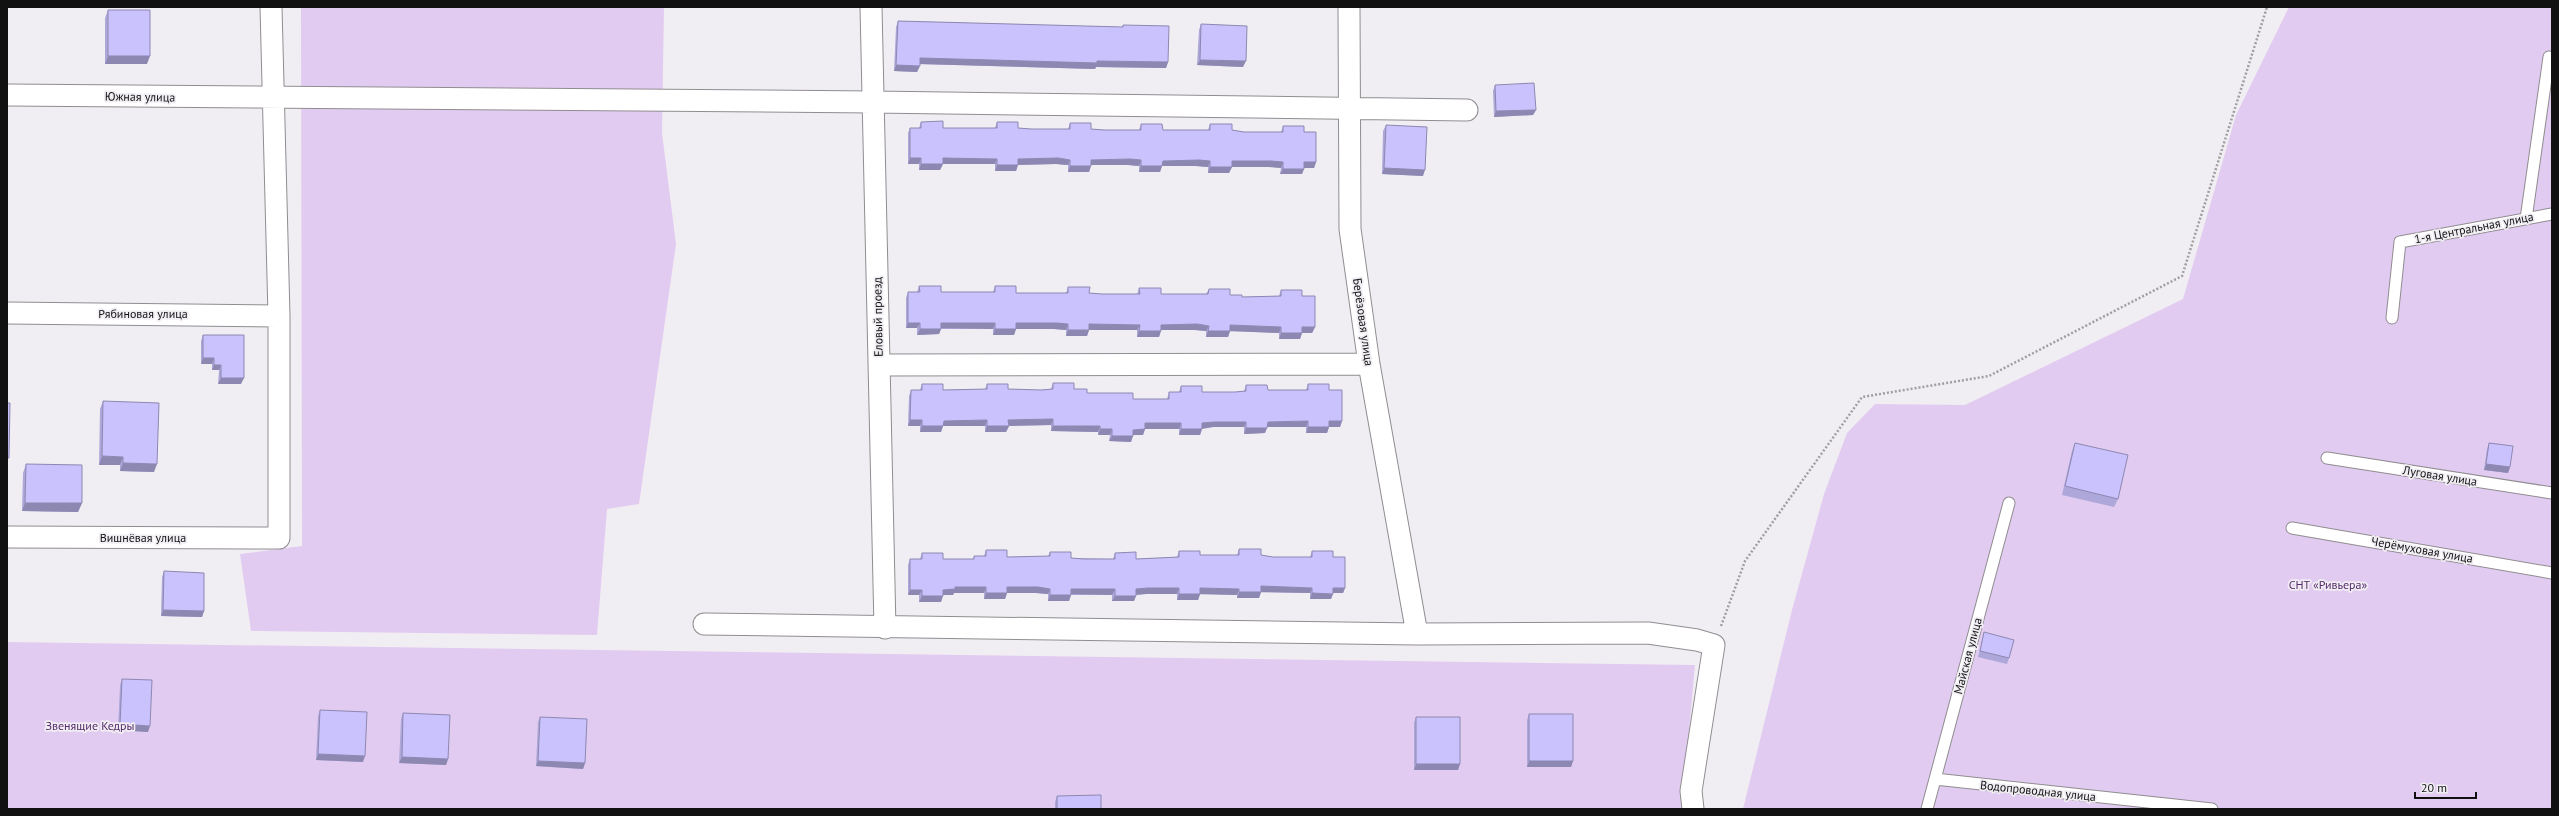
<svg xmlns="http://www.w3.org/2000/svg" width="2559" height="816" font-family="'PT Sans',sans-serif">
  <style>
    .green { fill: #e2cbf0 }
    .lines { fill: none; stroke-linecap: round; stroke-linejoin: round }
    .service-casing { stroke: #908d91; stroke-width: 13 }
    .minor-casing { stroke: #908d91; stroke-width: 23 }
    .path { stroke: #a09ea1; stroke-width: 2.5; stroke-dasharray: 2 2; stroke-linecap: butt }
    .service { stroke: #fff; stroke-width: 11 }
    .minor { stroke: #fff; stroke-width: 21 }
    .wall { fill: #ada7da }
    .shaded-wall { fill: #8d88b1 }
    .building { fill: #c9c2fd; stroke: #8d88b1 }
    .labels { text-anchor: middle; stroke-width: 3.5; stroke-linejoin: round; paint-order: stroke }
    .street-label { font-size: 12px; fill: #121112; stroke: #f1eef3 }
    .park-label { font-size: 12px; fill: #552b6b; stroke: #f1eef3 }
  </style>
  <rect width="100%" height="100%" fill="#f1eef3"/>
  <path class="green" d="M301,7H664L662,133L676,244L639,504L607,509L597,635L251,631L240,554L302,546Z
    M2289,7H2552V809H1743L1792,610L1824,494L1847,433L1875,404L1965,405L2183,299L2236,115Z
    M7,642L1695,665L1682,809H7Z"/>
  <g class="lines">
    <defs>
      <path id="service" d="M2526,219L2549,57
        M2392,318L2400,242L2552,214
        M2327,458L2552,493
        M2292,528L2552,573
        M1935,779L2212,809
        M1927,809L2009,503"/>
      <path id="minor" d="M871,7L885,628
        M1349,7L1350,229L1369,364L1417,634
        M7,95L873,102L1467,110
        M7,313L279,316
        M879,365L1369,364
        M7,537L279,538V316L271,7
        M704,624L1417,634L1648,633L1697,640L1714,645L1691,791L1693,809"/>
    </defs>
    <use href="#service" class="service-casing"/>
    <use href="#minor" class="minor-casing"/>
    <path class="path" d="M1721,626L1745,561L1862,397L1989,376L2182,276L2267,7"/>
    <use href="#service" class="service"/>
    <use href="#minor" class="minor"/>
  </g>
  <path class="wall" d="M108,10L147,64H105V18Z
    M898,21L1122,27L1123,25L1168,62L1166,68L1096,67L1095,69L920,64L917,72L894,71L896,27Z
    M1201,24L1243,67L1197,65L1199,30Z
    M1495,85L1536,110L1533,115L1494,117L1493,91Z
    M921,122L943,128H995L997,122L1018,128L1031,129H1068L1070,123L1091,129L1104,130H1139L1141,124L1163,130H1208L1210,124L1232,130L1244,132H1281L1283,126L1304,132L1316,162L1314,168H1304L1302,174H1280L1281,168L1269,167H1232L1229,173H1208V167L1196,166H1162L1160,172H1139V166L1128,165H1091L1089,172H1068V165L1056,164L1018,165L1016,171H995V164H943L940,170H919V164H908V133L910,128H919Z
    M1386,125L1423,176L1382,174L1383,131Z
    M919,286L941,292H993L995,286L1016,293H1066L1068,287L1089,293L1102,294H1137L1139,288L1161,294H1206L1209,289L1230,295L1242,297L1279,296L1281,290L1302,296L1315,327L1312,333H1302L1300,339H1279V333L1230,331L1228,337H1206V331L1195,330H1161L1159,337H1137V330H1089L1087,336H1066V330L1054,329H1016L1014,335H993V329H941L939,334L917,335V328H906V298L908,292H917Z
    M203,335L241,384H218L219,370H212V364H201V341Z
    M1053,383L1087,393L1133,399H1167L1169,392H1179L1181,386L1202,392H1235L1244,391L1246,385L1268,390H1306L1308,384L1329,390L1342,421L1340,427H1329L1327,433H1306V427H1267L1265,433L1244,434V427H1213L1202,429L1200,435H1179V429H1145L1143,435H1133L1131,442L1109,441L1110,435H1098V432L1051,431V425L1009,426L1006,432H985V426H943L941,432H920V426H908L909,396L911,390H920L922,384L943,390L985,389L987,384L1008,389L1041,390L1051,389Z
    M103,401L154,472L120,471V465H99L100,409Z
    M2075,443L2118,499L2114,507L2062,495L2072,451Z
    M2489,443L2510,467L2508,473L2484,470L2487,449Z
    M26,464L82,503L78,512L22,511L23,473Z
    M1239,549L1261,555L1273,557H1310L1312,551L1333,557L1345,588L1343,593H1333L1331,599H1310V593L1261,592L1259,598H1237V595L1200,594L1198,600H1177V594H1146L1136,595L1134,601H1112V595H1071L1069,601H1048V594L1036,593H1007L1005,599H984V593H954L953,595H943L941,602H919V595H908V565L910,559H920L922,553L943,559H973L974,556H984L986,550L1007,557L1048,556L1050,552L1071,558L1113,559L1115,553L1136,559L1177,557L1179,551L1200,555H1237Z
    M164,571L204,611L202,617L161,616L162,577Z
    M1984,632L2009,658L2007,664L1978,657Z
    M122,679L148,732L118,730L120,685Z
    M320,710L363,762L316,760L318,716Z
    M403,713L448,759L446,765L399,763L401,719Z
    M1529,714L1573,761L1571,767H1527V720Z
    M540,717L585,763L583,769L536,766L538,722Z
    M1416,717L1460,764L1458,770H1414V723Z
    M1057,796L1101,809H1055V802Z"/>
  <path class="shaded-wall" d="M108,56H150L147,64H105Z
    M920,58L1097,61L1168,62L1166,68L1096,67L1095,69L918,64Z
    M1200,60L1246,61L1243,67L1197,65Z
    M896,65L920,66L917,72L894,71Z
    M1536,110L1533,115L1494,117L1496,111Z
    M910,158H921L919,164H908Z
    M943,158L997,159L995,164H940Z
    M1058,158L1070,160L1068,165L1056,164L1016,165L1018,159Z
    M1130,159L1141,160L1139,166L1128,165H1089L1091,160Z
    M1199,160L1210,161L1208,167L1196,166H1160L1163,161Z
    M1232,161H1271L1283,162L1281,168L1269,167H1229Z
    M1304,162H1316L1314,168H1302Z
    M921,164H943L940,170H919Z
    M997,165H1018L1016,171H995Z
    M1070,166H1091L1089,172H1068Z
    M1141,166H1162L1160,172H1139Z
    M1210,167H1232L1229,173H1208Z
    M1384,168L1425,170L1423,176L1382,174Z
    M1283,169H1304L1302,174H1280Z
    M908,323H920L917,328H906Z
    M941,323H995L993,329L939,328Z
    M1016,323H1057L1068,324L1066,330L1054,329H1014Z
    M1089,324L1140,325L1137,330H1087Z
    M1197,324L1209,326L1206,331L1195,330H1159L1161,325Z
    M1230,325L1281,327L1279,333L1228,331Z
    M1302,327H1315L1312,333H1300Z
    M920,329H941L939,334L917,335Z
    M995,329H1016L1014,335H993Z
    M1068,330H1089L1087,336H1066Z
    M1139,331H1161L1159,337H1137Z
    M1208,331H1230L1228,337H1206Z
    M1281,333H1302L1300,339H1279Z
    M203,358H214L212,364H201Z
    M214,365H221L219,370H212Z
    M221,378H244L241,384H218Z
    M1053,419L1051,425L1006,426L1008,420Z
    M910,420H922L920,426H908Z
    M987,420L985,426H941L944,421Z
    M1308,421L1306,427H1265L1268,422Z
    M1329,421H1342L1340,427H1327Z
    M1215,422H1246L1244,427H1213L1200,429L1202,423Z
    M1145,423H1181L1179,429H1143Z
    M922,426H943L941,432H920Z
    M987,426H1009L1006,432H985Z
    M1053,426H1100L1098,432L1051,431Z
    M1308,427H1329L1327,433H1306Z
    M1246,428H1267L1265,433L1244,434Z
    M1100,429H1112L1110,435H1098Z
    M1145,429L1143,435H1131L1133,430Z
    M1181,429H1202L1200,435H1179Z
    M1112,436H1133L1131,442L1109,441Z
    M102,456L123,457L120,465H99Z
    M123,463L157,464L154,472L120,471Z
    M2486,464L2510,467L2508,473L2484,470Z
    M25,503H82L78,512L22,511Z
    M1261,586L1312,588L1310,593L1259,592Z
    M955,587H986L984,593H954L953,595H941L943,590Z
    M1007,587H1038L1050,589L1048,594L1036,593H1005Z
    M1148,588H1179L1177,594H1146L1134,595L1136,589Z
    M1200,588L1239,589L1237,595L1198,594Z
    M1333,588H1345L1343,593H1331Z
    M1071,589H1115L1112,595L1069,594Z
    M910,590H922L919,595H908Z
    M1239,592H1261L1259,598H1237Z
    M986,593H1007L1005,599H984Z
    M1312,593L1333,594L1331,599H1310Z
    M1179,594H1200L1198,600H1177Z
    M1050,595H1071L1069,601H1048Z
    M922,596H943L941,602H919Z
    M1115,596H1136L1134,601H1112Z
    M163,610L204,611L202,617L161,616Z
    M120,724L150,726L148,732L118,730Z
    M318,754L365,756L363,762L316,760Z
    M402,757L448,759L446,765L399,763Z
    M538,761L585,763L583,769L536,766Z
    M1529,761H1573L1571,767H1527Z
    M1416,764H1460L1458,770H1414Z"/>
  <path class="building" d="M108,10H150V56H108Z
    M898,21L1123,27V25L1169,26L1168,62L1097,61V63L920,58V66L896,65Z
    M1201,24L1247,26L1246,61L1200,60Z
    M1534,83L1536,110L1496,111L1495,85Z
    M943,121V128H997V122H1018V128L1031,129H1070V123H1091V129L1104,130H1141V124H1162L1163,130H1210V124H1232V130L1244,132H1283V126H1304V132H1316V162H1304V169H1283V162L1271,161H1232V167H1210V161L1199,160L1163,161L1162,166H1141V160L1130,159L1091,160V166H1070V160L1058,158L1018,159V165H997V159L943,158V164H921V158H910V128H921V122Z
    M1386,125L1427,127L1425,170L1384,168Z
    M919,286H941V292H995V286H1016V293H1068V287H1090L1089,293L1102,294H1140L1139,288H1161V294H1208L1209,289H1230V295H1242V297L1281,296V290H1302V296H1315V327H1302V333H1281V327L1230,325V331H1208L1209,326L1197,324L1161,325V331H1139L1140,325L1089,324V330H1068V324L1057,323H1016V329H995V323H941V329H920V323H908V292H920Z
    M203,335H244V378H221V365H214V358H203Z
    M1053,383H1074V389H1087V393H1133V399H1169V392H1181V386H1202V392H1235L1246,391V385H1267L1268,390H1308V384H1329V390H1342V421H1329V427H1308V421L1268,422L1267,428H1246V422H1215L1202,423V429H1181V423H1145V429L1133,430V436H1112V429H1100V426H1053V419L1008,420L1009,426H987V420L944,421L943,426H922V420H910L911,390H922V384H943V390L987,389V384H1008V389L1041,390L1053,389Z
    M103,401L159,403L157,464L123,463V457L102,456Z
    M7,403H10L9,458H7Z
    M2075,443L2128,455L2118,499L2065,486Z
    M2489,443L2513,446L2510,467L2486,464Z
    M26,464L82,465V503H25Z
    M1239,549H1261V555L1273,557H1312V551H1333V557H1345V588H1333V594L1312,593V588L1261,586V592H1239V589L1200,588V594H1179V588H1148L1136,589V596H1115V589H1071V595H1050V589L1038,587H1007V593H986V587H955V589L943,590V596H922V590H910V559H922V553H943V559H974V556H986V550H1007V557L1050,556V552H1071V558L1084,559H1115V553L1136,552V559L1179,557V551H1200V555H1239Z
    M164,571L204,573V611L163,610Z
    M1984,632L2014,640L2009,658L1980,651Z
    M122,679L152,680L150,726L120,724Z
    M320,710L367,712L365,756L318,754Z
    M403,713L450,715L448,759L402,757Z
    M1529,714H1573V761H1529Z
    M540,717L587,719L585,763L538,761Z
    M1416,717H1460V764H1416Z
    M1101,795V809H1057V796Z"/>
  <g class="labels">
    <g class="street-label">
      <text transform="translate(140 97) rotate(1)" y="4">Южная улица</text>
      <text transform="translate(2474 228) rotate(-11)" y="4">1-я Центральная улица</text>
      <text x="143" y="318">Рябиновая улица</text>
      <text transform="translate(878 317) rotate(-91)" y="4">Еловый проезд</text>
      <text transform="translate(1363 322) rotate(82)" y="4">Берёзовая улица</text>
      <text transform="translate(2440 476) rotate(9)" y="4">Луговая улица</text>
      <text x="143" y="542">Вишнёвая улица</text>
      <text transform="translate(2422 550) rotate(10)" y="4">Черёмуховая улица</text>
      <text transform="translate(1968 656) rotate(-75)" y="4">Майская улица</text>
      <text transform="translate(2038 791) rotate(6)" y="4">Водопроводная улица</text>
    </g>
    <g class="park-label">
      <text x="2328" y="589">СНТ «Ривьера»</text>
      <text x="90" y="730">Звенящие Кедры</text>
    </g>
  </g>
  <rect width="2559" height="816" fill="none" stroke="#121112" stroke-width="16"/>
  <path d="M2415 792v6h61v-6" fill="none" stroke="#121112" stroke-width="2"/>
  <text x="2421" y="792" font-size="12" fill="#121112" stroke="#f1eef3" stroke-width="3" paint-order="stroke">20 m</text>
</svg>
